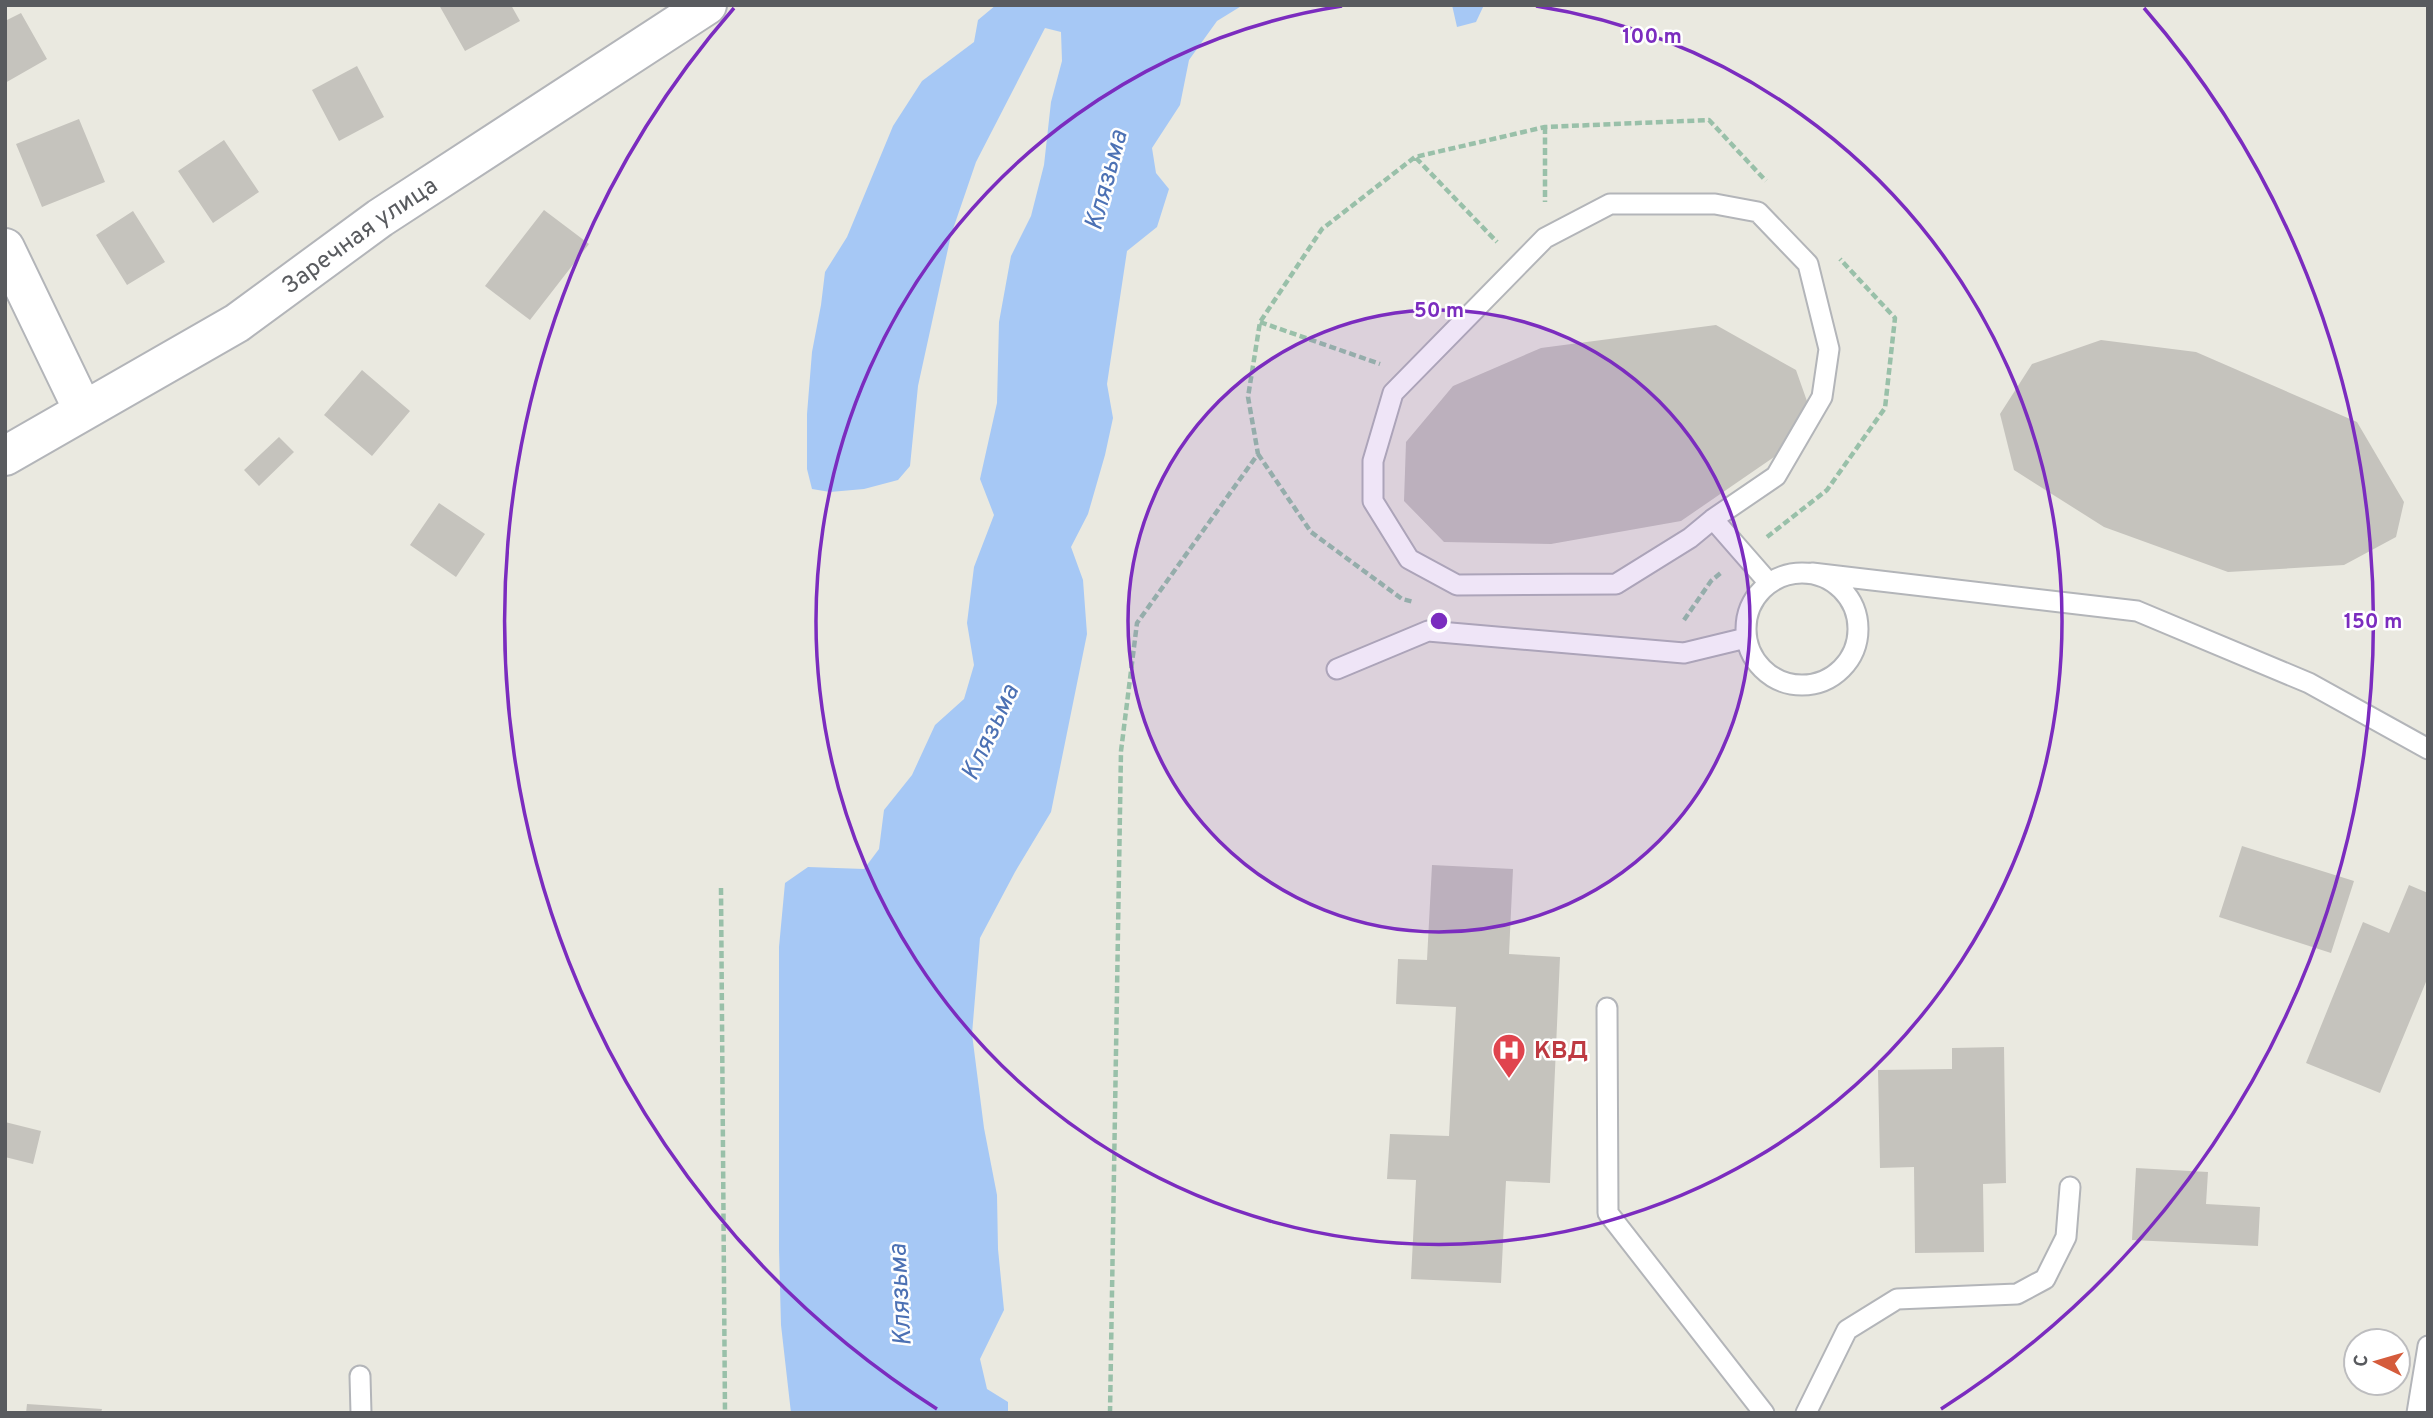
<svg xmlns="http://www.w3.org/2000/svg" width="2433" height="1418" font-family="Overpass,sans-serif">
  <style>
    .water { fill: #a6c8f5 }
    .building { fill: #c5c3bd }
    .lines { fill: none; stroke-linecap: round; stroke-linejoin: round }
    .service-casing { stroke: #b3b5b9; stroke-width: 23 }
    .minor-casing { stroke: #b3b5b9; stroke-width: 42 }
    .path { stroke: #99c0a9; stroke-width: 4.5; stroke-dasharray: 7 3.5; stroke-linecap: butt }
    .service { stroke: #fff; stroke-width: 19 }
    .minor { stroke: #fff; stroke-width: 38 }
    .ring { fill: none; stroke: #7b2cbf; stroke-width: 3.5 }
    .labels { text-anchor: middle; stroke-width: 5; stroke-linejoin: round; paint-order: stroke }
    .street-label { font-size: 24px; fill: #595b5f; stroke: #fff }
    .health-label { font-size: 24px; font-weight: bold; fill: #be3a42; stroke: #fff; text-anchor: start }
    .water-label { font-size: 26px; font-style: italic; fill: #4c71b4; stroke: #fff }
    .centre { fill: #7b2cbf; stroke: #fff; stroke-width: 3.5 }
    .ring-label { font-size: 21px; text-anchor: middle; font-weight: bold; fill: #7b2cbf; stroke: #fff; stroke-width: 5; stroke-linejoin: round; paint-order: stroke }
  </style>
  <rect width="100%" height="100%" fill="#eae9e0"/>
  <path class="water" d="M996,5H1243L1217,21L1189,60L1180,105L1152,148L1156,173L1169,189L1157,227L1127,251L1107,384L1113,418L1105,455L1088,514L1071,547L1083,580L1087,634L1051,812L1015,872L980,938L972,1034L984,1128L997,1195L998,1249L1004,1310L980,1359L987,1389L1008,1402V1413H791L781,1325L779,1250V947L785,883L808,867L864,869L879,849L884,810L912,775L935,725L964,699L974,665L967,623L974,567L994,515L980,479L997,403L999,322L1011,256L1031,216L1044,165L1051,102L1062,61L1061,32L1045,28L976,162L951,235L918,386L910,466L898,480L864,489L830,492L812,489L807,469V414L812,352L821,305L825,272L847,237L893,126L922,81L974,42L978,20Z
    M1452,5H1484L1476,22L1457,27Z"/>
  <path class="building" d="M439,5H511L520,21L465,51Z
    M21,13L47,59L5,83V21Z
    M357,66L384,117L339,141L312,90Z
    M79,119L105,182L42,207L16,144Z
    M224,140L259,192L213,223L178,171Z
    M544,210L589,244L530,320L485,286Z
    M133,211L165,262L127,285L96,235Z
    M1716,325L1796,370L1808,404L1777,455L1681,521L1551,544L1444,542L1404,501L1406,442L1453,386L1541,348Z
    M2101,340L2196,352L2357,422L2404,502L2396,537L2344,565L2228,572L2104,527L2014,470L2000,414L2032,364Z
    M362,370L410,411L372,456L324,415Z
    M279,437L294,452L259,486L244,470Z
    M439,503L485,534L456,577L410,545Z
    M2242,846L2354,881L2331,953L2219,917Z
    M1432,865L1513,869L1509,954L1560,957L1550,1183L1506,1181L1501,1283L1411,1279L1416,1180L1387,1179L1390,1134L1449,1136L1456,1007L1396,1004L1398,959L1427,960Z
    M2409,885L2428,893V977L2380,1093L2306,1063L2363,922L2389,933Z
    M2004,1047L2006,1183L1983,1184L1984,1252L1915,1253L1914,1167L1880,1168L1878,1070L1952,1069V1048Z
    M5,1122L41,1131L33,1164L5,1157Z
    M2136,1168L2208,1172L2206,1204L2260,1207L2258,1246L2132,1240Z
    M27,1404L102,1409L101,1413H26Z"/>
  <g class="lines">
    <defs>
      <path id="service" d="M1610,204H1715L1758,212L1808,264L1829,349L1822,397L1776,476L1713,519L1690,538L1616,584L1457,585L1409,559L1373,501V461L1393,393L1545,238Z
        M1713,519L1769,583
        M1746 629a56 56 0 1 1 112 0a56 56 0 1 1-112 0Z
        M1812,573L2137,611L2309,683L2428,749
        M1337,669L1428,631L1684,653L1746,638
        M1607,1008L1608,1213L1764,1413
        M360,1376L361,1413
        M1806,1413L1847,1330L1897,1299L2017,1294L2045,1279L2066,1237L2070,1187
        M2417,1413L2428,1346"/>
      <g id="minor">
        <path d="M5,248L83,410"/>
        <path id="s1" d="M5,456L237,323L380,218L707,5"/>
      </g>
    </defs>
    <use href="#service" class="service-casing"/>
    <use href="#minor" class="minor-casing"/>
    <path class="path" d="M1545,127V202
      M1416,158L1497,242
      M1260,322L1380,364
      M1258,454L1311,532L1402,599L1414,602
      M1767,537L1827,490L1885,408L1895,318L1840,259
      M1684,620L1711,581L1722,572
      M721,888L725,1413
      M1110,1413L1121,751L1137,623L1258,454L1248,397L1260,322L1322,229L1415,157L1545,127L1709,120L1766,181"/>
    <use href="#service" class="service"/>
    <use href="#minor" class="minor"/>
  </g>
  <circle cx="1439" cy="621" r="311" fill="#7b2cbf" fill-opacity=".12"/>
  <g class="ring">
    <circle cx="1439" cy="621" r="311"/>
    <path d="M1536 6A623 623 0 1 1 1342 6"/>
    <path d="M937 1409A934 934 0 0 1 734 8M2144 8A934 934 0 0 1 1941 1409"/>
  </g>
  <defs>
    <symbol id="hospital-pin" viewBox="-11 -11 22 30"><path d="M0 17L-7.5 6A9.5 9.5 0 1 1 7.5 6Z" fill="#e0444e" stroke="#fff"/><path d="M-5-5h3v3.5h4V-5h3V5h-3V1.5h-4V5h-3Z" fill="#fff"/></symbol>
  </defs>
  <g fill-rule="evenodd">
    <use href="#hospital-pin" x="1490" y="1031" width="38" height="52"/>
  </g>
  <g class="labels">
    <g class="street-label">
      <text dy="8" stroke="none"><textPath href="#s1" startOffset="418">Заречная улица</textPath></text>
    </g>
    <g class="health-label">
      <text x="1534" y="1058">КВД</text>
    </g>
    <g class="water-label">
      <text transform="translate(1105 180) rotate(-75)" y="9">Клязьма</text>
      <text transform="translate(989 732) rotate(-65)" y="9">Клязьма</text>
      <text transform="translate(899 1295) rotate(-93)" y="9">Клязьма</text>
    </g>
  </g>
  <circle cx="1439" cy="621" r="10" class="centre"/>
  <g class="ring-label">
    <text x="1652" y="43">100 m</text>
    <text x="1439" y="317">50 m</text>
    <text x="2373" y="628">150 m</text>
  </g>
  <rect width="2433" height="1418" fill="none" stroke="#595b5f" stroke-width="14"/>
  <g transform="translate(2377 1362) rotate(275)"><circle r="33" fill="#ffffff" stroke="#bdbdbf" stroke-width="2"/>
  <path d="M0-5L12 26L0 18L-12 26Z" fill="#d55c3c"/>
  <text y="-10" font-size="19" font-weight="bold" text-anchor="middle" fill="#595b5f">С</text>
  </g>
</svg>
